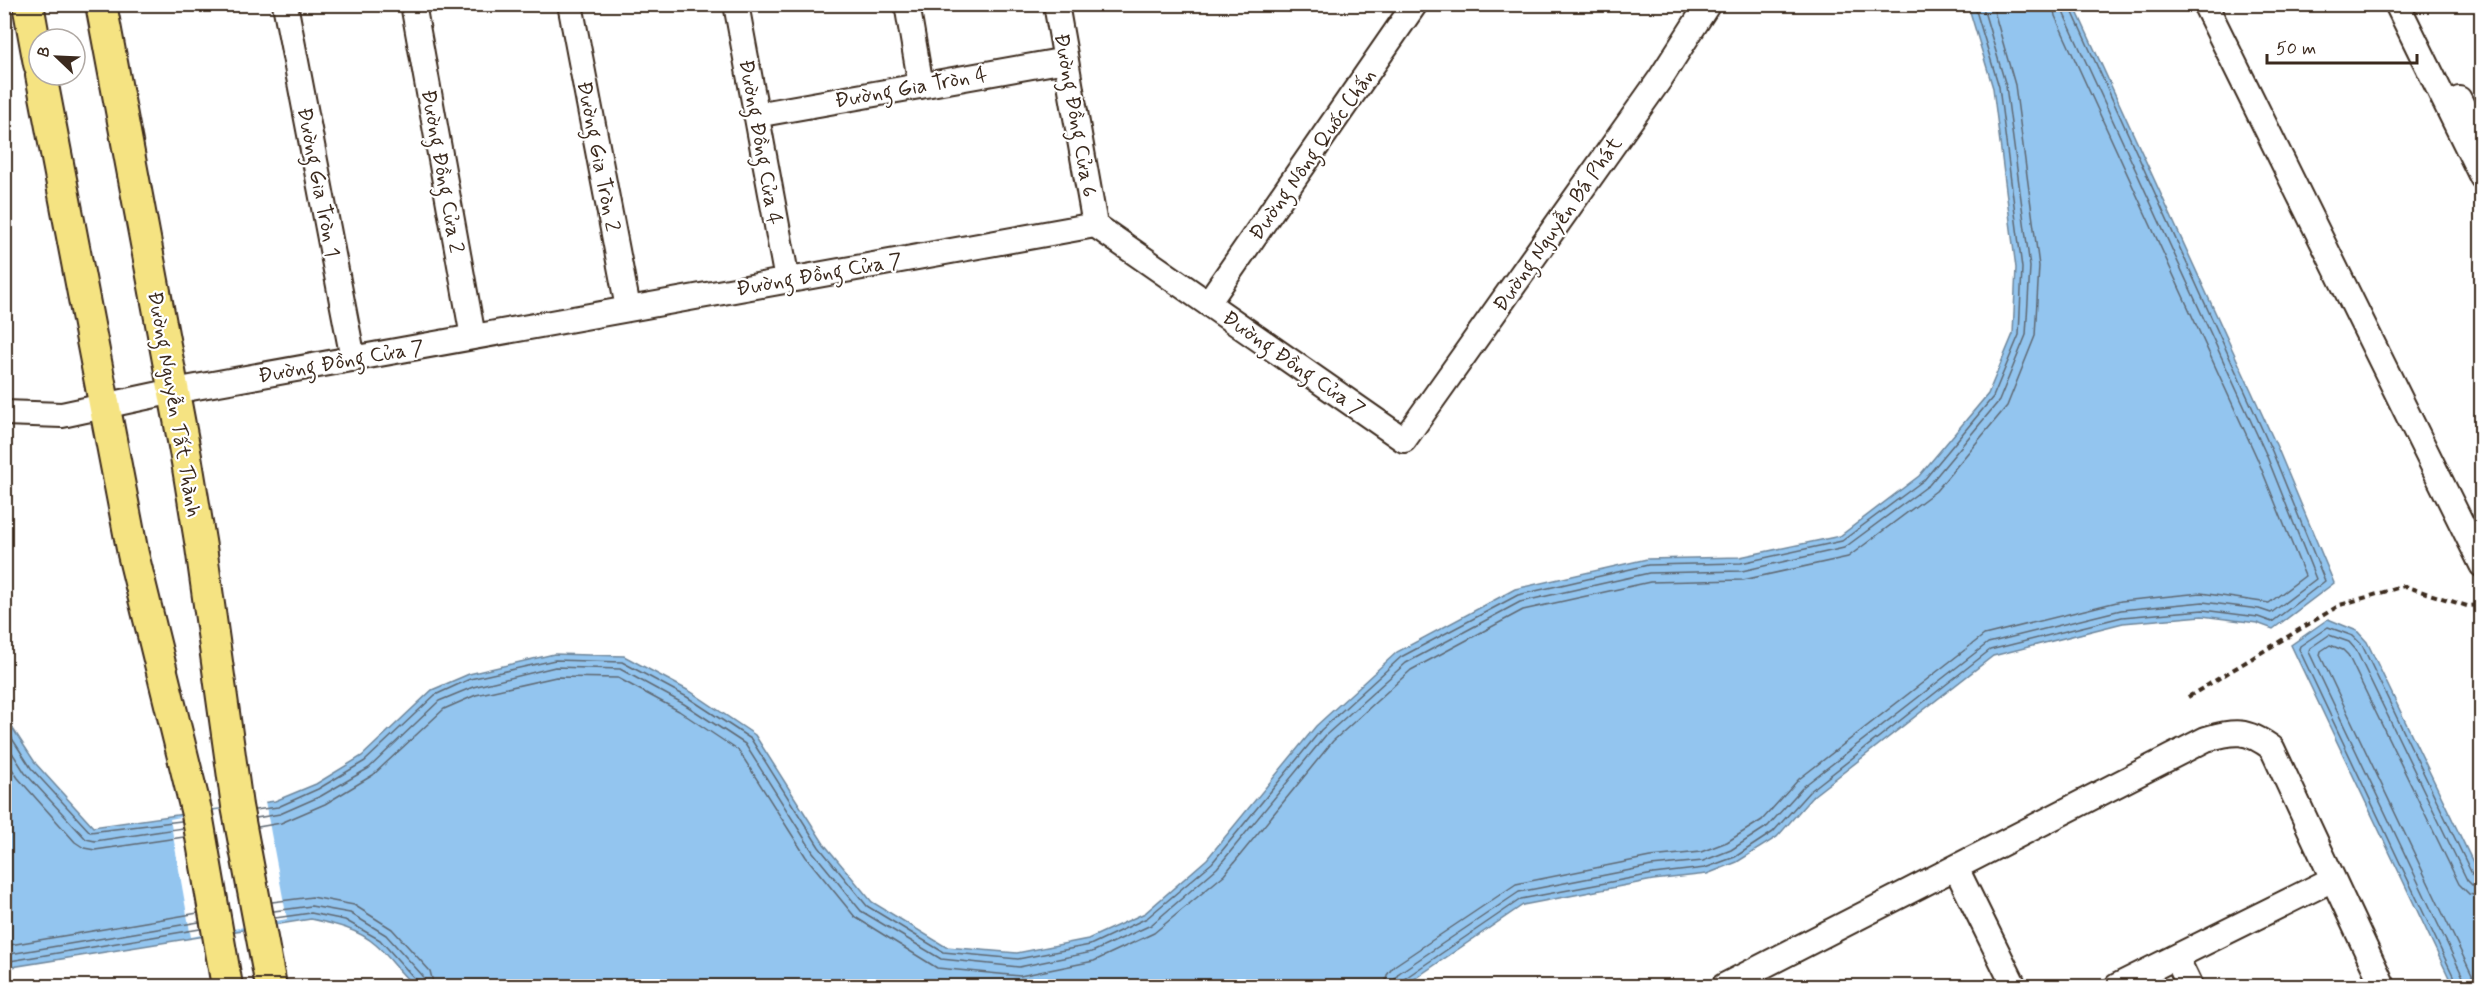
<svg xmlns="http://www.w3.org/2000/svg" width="2486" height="991" font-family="Mynerve,sans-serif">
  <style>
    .water { fill: #93c5ef; stroke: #70879b; stroke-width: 1.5 }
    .pier { fill: #fff }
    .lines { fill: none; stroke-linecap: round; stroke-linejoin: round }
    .shore { stroke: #5e6872; stroke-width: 1.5 }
    .minor-casing { stroke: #3b2a1e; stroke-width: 28 }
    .major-casing { stroke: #3b2a1e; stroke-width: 34 }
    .path { stroke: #3b2a1e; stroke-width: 4; stroke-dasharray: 6 4.5; stroke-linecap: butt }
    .minor { stroke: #fff; stroke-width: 24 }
    .major { stroke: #f5e382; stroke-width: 30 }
    .labels { text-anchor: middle; stroke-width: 4.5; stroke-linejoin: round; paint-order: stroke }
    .street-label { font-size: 21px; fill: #3b2a1e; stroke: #fff }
  </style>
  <rect width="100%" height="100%" fill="#fff"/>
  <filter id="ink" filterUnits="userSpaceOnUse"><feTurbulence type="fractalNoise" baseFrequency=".0167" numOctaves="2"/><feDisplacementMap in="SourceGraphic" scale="12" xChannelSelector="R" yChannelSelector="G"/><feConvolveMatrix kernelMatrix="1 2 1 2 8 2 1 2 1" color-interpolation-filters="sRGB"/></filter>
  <g filter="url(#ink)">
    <path class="water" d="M1968,5H2074L2278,449L2334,583L2273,629L2257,623L2202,616L2123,623L1993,656L1813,796L1777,837L1737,862L1707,874L1653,880L1523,905L1404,986H415C400,974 390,957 376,945C358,929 334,924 311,919L5,968L4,715L36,764L93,827L275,801L316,784L362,756L432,690L469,674L554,654L624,656L691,692L755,735L824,844L872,902L946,947L1017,953L1088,939L1145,913L1207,859L1316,726L1397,652L1515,589L1647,559L1740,557L1840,536L1919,476L1988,394L2013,334L2016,268L1993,88Z
      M2328,619L2357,631L2367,642L2481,879V986H2453L2291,645Z"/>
    <path class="pier" d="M265,801L287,919L191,937L170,819Z"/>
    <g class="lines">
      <path class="shore" d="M4,726L31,768L90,832L181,821
        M4,740L25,773L86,839L95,841L183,828
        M4,757L18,778L75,842L84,848L95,850L184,837
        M255,810L278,807L318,789L365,761L435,695L470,679L555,660L622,662L687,697L751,739L819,847L867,906L943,952L1018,959L1090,945L1147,918L1212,863L1321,730L1401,657L1518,595L1648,565L1741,563L1842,541L1924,480L1993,397L2019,335L2022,268L1999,87L1974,4
        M256,818L280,814L321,796L369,768L439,701L473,687L555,667L620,669L684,704L745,744L813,852L861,911L941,959L1019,967L1092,952L1151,925L1217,868L1326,735L1406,663L1520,602L1649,573L1742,571L1844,548L1929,485L1999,401L2026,335L2030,267L2006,86L1982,4
        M258,827L281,823L325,804L373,775L444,709L476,695L556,677L618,678L679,711L739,751L806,857L855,917L937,968L1020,976L1094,961L1154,933L1224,875L1333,741L1411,670L1523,610L1650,582L1743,580L1848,557L1936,491L2007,406L2035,336L2039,266L2015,85L1992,4
        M272,902L312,897L354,905L392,929L430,971L434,986
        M274,911L311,906L350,913L386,935L423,976L425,986
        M275,918L311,913L345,920L380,940L416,980L418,986
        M4,946L198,913
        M4,955L199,922
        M4,962L200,929
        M1385,986L1387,975L1394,966L1516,884L1650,857L1701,852L1727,842L1762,820L1799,779L1984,635L2121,601L2201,593L2269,603L2305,576L2257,458L2055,16L2053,4
        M1394,986L1395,979L1399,973L1519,892L1651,866L1703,861L1731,850L1768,826L1804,786L1988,643L2121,610L2203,602L2259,609L2271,613L2316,579L2266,454L2063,12L2062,4
        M1401,986L1404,979L1521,899L1653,874L1705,868L1735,857L1773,832L1809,792L1990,650L2122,617L2203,610L2258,617L2272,622L2325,581L2272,451L2069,4
        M2458,986L2299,649L2300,646L2328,627L2353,636L2362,645L2473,876L2482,880
        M2465,986L2464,979L2309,652L2310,648L2329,635L2349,642L2356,650L2467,880L2473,886L2482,888
        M2474,986L2472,975L2320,655L2321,651L2330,645L2343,650L2348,655L2459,884L2469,894L2482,897"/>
      <defs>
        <path id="minor" d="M285,4L353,359
          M413,4L473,337
          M570,4L628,308
          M736,4L787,280
          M907,4L921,86
          M1056,4L1095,225
          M2205,4L2482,565
          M2397,4L2482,177
          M2459,99L2472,125L2482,120
          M756,115L1066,60
          M1208,303L1415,4
          M4,413L62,415L174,391L1095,225L1404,440L1660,79L1708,4
          M1956,868L2014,986
          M2176,957L2190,986
          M1724,986L2206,739C2235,731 2246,729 2272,748L2383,986
          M2117,986L2333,879"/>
        <path id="major" d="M28,4L39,64
          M101,4L187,462L201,547L237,806L271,986
          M41,75L133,554L197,814L227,986"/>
      </defs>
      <use href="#minor" class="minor-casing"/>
      <use href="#major" class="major-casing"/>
      <path class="path" d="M2188,697L2340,605L2404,586L2467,606L2482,605"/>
      <use href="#minor" class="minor"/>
      <use href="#major" class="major"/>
    </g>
  </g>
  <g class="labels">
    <g class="street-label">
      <text transform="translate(911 87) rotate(-10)" y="7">Đường Gia Tròn 4</text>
      <text transform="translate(1076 115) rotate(80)" y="7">Đường Đồng Cửa 6</text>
      <text transform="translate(761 142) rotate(80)" y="7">Đường Đồng Cửa 4</text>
      <text transform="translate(1312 154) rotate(-55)" y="7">Đường Nông Quốc Chấn</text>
      <text transform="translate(599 156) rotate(79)" y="7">Đường Gia Tròn 2</text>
      <text transform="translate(443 171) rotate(80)" y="7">Đường Đồng Cửa 2</text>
      <text transform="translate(319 182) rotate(79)" y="7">Đường Gia Tròn 1</text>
      <text transform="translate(1557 224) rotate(-55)" y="7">Đường Nguyễn Bá Phát</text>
      <text transform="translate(819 274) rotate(-10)" y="7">Đường Đồng Cửa 7</text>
      <text transform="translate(341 361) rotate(-10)" y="7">Đường Đồng Cửa 7</text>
      <text transform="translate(1294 363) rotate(35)" y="7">Đường Đồng Cửa 7</text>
      <text transform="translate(175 404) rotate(80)" y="7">Đường Nguyễn Tất Thành</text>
    </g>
  </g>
  <rect width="2486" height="991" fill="none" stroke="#fff" stroke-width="24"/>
  <rect x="12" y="12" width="2462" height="967" fill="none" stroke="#3b2a1e" stroke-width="2" filter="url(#ink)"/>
  <g transform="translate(57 57) rotate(293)"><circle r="28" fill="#ffffff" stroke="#b1aaa5" stroke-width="1.5"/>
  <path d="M0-4.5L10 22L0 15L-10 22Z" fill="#3b2a1e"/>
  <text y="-9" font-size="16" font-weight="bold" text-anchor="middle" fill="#3b2a1e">B</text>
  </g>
  <path d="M2267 54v9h150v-9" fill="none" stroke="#3b2a1e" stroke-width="3"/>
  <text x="2276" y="54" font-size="18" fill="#3b2a1e" stroke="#ffffff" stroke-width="4.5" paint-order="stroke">50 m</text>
</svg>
